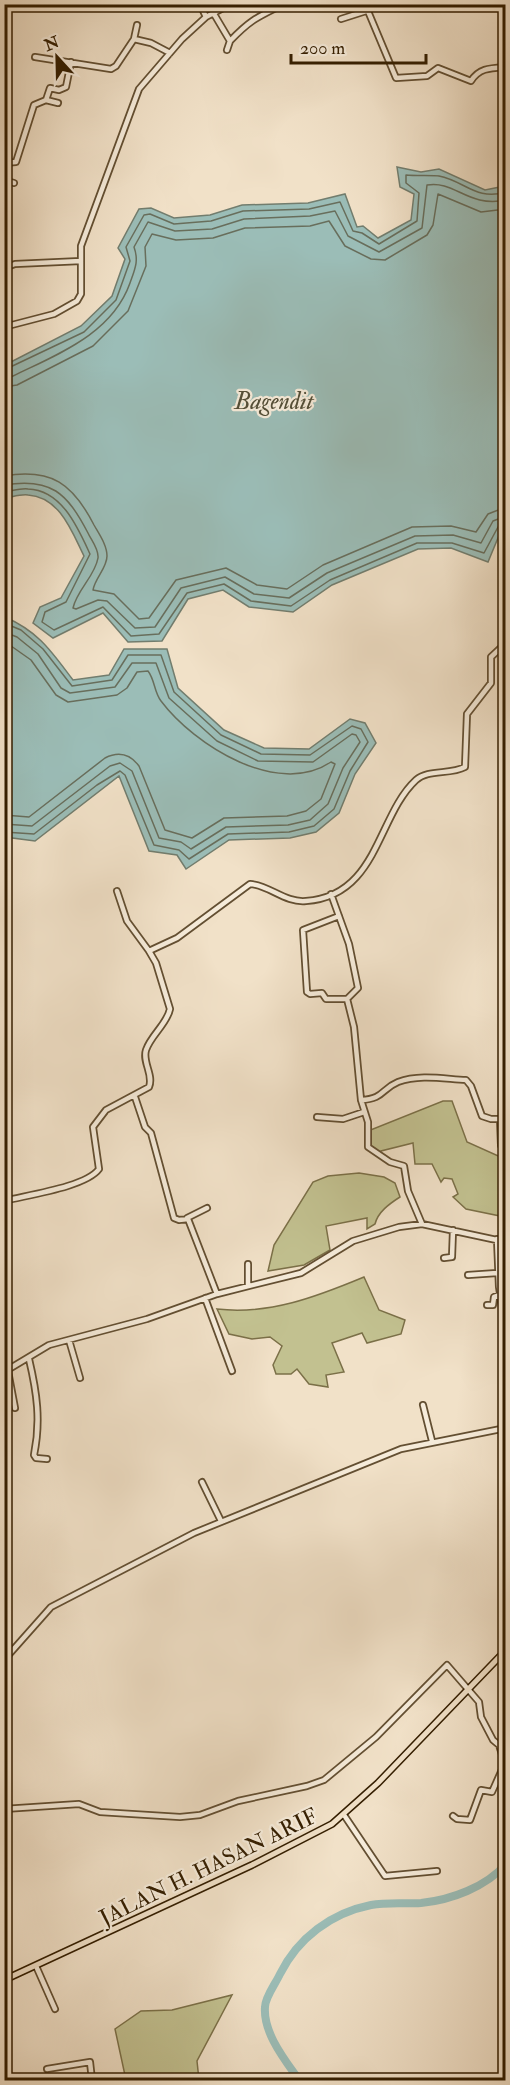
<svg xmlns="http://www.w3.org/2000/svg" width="510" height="2085" font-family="'IM FELL Double Pica',serif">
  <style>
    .green { fill: #c2c190; stroke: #7b7048; stroke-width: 1.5 }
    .water { fill: #9bbdb7; stroke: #727d6e; stroke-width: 1.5 }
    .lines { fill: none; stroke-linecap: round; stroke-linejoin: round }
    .shore { stroke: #686e5c; stroke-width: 1.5 }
    .river { stroke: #9bbdb7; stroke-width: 8 }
    .minor-casing { stroke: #634f32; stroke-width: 8 }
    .major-casing { stroke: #341e00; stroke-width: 8 }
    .minor { stroke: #f6ecdb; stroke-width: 4.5 }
    .major { stroke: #f1e1c8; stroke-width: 5 }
    .labels { text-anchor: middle; stroke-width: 4.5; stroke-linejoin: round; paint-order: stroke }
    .street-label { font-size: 22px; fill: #341e00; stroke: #f6ecdb }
    .water-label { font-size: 24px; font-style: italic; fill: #534e37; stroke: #f6ecdb }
  </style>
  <rect width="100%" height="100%" fill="#f1e1c8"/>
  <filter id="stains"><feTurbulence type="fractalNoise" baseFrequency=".00333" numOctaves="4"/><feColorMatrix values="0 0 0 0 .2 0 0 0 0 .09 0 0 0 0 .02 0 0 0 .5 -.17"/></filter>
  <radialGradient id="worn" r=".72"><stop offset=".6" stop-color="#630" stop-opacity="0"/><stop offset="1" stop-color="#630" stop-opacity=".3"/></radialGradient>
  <path class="green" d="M443,1101H452L467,1142L505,1159V1217L466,1209L453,1197L458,1194L452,1179L444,1178L441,1182L432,1164H415L413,1143L381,1151L379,1155L368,1149V1131Z
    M359,1173L384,1177L395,1183L400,1197C389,1204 378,1212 375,1224L367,1229V1218L326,1226L330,1250L304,1265L268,1271L274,1245L313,1182L328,1176Z
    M364,1277L379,1310L405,1320L401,1334L367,1343L362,1333L332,1343L344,1372L326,1375L328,1387L309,1384L297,1369L291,1374H276L273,1365L282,1346L270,1337L252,1339L229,1334L217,1309C269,1315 316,1297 364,1277Z
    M232,1995L197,2061L199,2080H126L115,2029L141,2011L172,2010Z"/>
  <path class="water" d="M397,167L421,172L439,169L485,190L505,186V521L488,562L451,548L418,549L332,585L293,612L249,607L223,590L188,599L162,641L128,642L103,613L53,638L33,623L40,607L61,598L84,556C72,532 60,497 28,495C21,494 12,497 5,498V365L81,326L112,296L125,259L118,248L139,209L151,208L174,218L210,215L242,205L308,203L345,194L357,227L363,226L378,238L411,220L414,194L400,187Z
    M5,617C39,632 51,651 73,680L109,675L124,649H167L178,688L224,730L264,748L309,749L350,719L365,723L376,743L355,774L339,813L316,832L290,838L229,840L186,869L177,855L149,851L119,776L35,841L5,837Z"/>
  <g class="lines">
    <path class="shore" d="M4,370L84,332L116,300L130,261L126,247L144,215L150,214L174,224L211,221L243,211L309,209L340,202L353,231L362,233L379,244L417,221L419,193L406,183V175C415,176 434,175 439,176C465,181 476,201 506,192
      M4,378L13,376C58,354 112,334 130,283C135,269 139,261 134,247L148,222L175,231L212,229L244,219L310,216L335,211L348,236L379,252L422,228L427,185C455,180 468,208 506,200
      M4,387L17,385L93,346L128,311L146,266L145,247L152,234L176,240L213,238L245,228L310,226L329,221L345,246L371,259L385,260L427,235L433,225L438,194L481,212L506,209
      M4,476C52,468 73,484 94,525C99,534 107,545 107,556C107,568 95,578 93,590L114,594L139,619L149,618L176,580L226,568L257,585L287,589L323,565L412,527L451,526L476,532L488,514L506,507
      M4,485C51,477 67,493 88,533C91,540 99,549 98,558C95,576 77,590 73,608L76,609L98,600L107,601L135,628L155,627L181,588L225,577L254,594L289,598L327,573L415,536L453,535L481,543L493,521L506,516
      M4,492C12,491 21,488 28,489C62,490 78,528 90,554L66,602L45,612L42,622L54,630L103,607L131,636L159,634L187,593L224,584L251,601L291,606L330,580L417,543H452L484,553L498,527L506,524
      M4,623L21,630L43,649L72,686L112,680L128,655H161L174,692L221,735L261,754L310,755L352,726L361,729L368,742L350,771L334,809L314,826L289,832L228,834L189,859L179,850L154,845L125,775L120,771L97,785L34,834L4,832
      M4,632L17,637L38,654L61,688L70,693L115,687L132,663H156L169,698L217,741L258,761L313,762L352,734L356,735L360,742L343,768L328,804L310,820L288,825L226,827L191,849L181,842L159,838L132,771L120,763L110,766L32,826L4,824
      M4,641L31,660L56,695L68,702L117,695L127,688L137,672L148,671C155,680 154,692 161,701C194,745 278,798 331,762L335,764L321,799L306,811L287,816L224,818L192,838L165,830L139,766C130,754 119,751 105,758L29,817L4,815"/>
    <path class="river" d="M299,2080C285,2060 263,2033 265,2007C265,1997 276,1983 280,1974C298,1938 331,1913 371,1905C387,1902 404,1904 421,1903C451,1900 486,1887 506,1864"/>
    <defs>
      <path id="minor" d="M200,4L206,17
        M365,4L396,78L427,76L438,68L471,81C479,68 490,68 506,67
        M214,14L230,41L227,50
        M341,19L366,11
        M134,39L137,25
        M230,41C251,19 258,17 284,4
        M35,57L111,69L116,66L134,39L151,43L170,53
        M46,100L58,103
        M4,163L16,162L34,105L46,100L50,88L59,90L66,87L71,62
        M4,180L14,183
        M4,268L15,264L81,261
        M4,327L54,314L77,301L81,294V246L139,89L182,39L206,17L231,4
        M117,891L127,921L149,951
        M331,894L349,944L358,988L347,999L354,1027L361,1100L368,1122V1147L390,1162L404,1166L408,1191L422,1224
        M339,916L303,930L307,992L310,994L322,993L326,999H347
        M135,1097L145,1127L151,1133L174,1218L179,1220L188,1219L217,1294
        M361,1100C384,1099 381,1089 398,1082C420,1074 444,1079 466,1080L471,1086L482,1116L491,1119H506
        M317,1117L343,1119L364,1112
        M500,1119L501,1145
        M4,1201C27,1195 86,1187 99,1169L93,1127L106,1110L149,1087C154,1075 142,1062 146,1050C151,1035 167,1024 170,1009L156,963L149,951L177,938L250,884C269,885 285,903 306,901C378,896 377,816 416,780C428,769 450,775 465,767L467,714L491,683V657L506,643
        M187,1218L207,1208
        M497,1239L499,1287L506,1334
        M444,1258L452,1257L453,1230
        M468,1275L497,1273
        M248,1286V1264
        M205,1298L232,1371
        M487,1305H493L494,1297L500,1295
        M69,1340L80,1378
        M29,1359C37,1393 41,1421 34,1455L36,1458L47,1459
        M8,1371L15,1408
        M4,1372L49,1345L147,1319L217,1294L301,1273L353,1241L399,1227L422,1224L506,1242
        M423,1405L432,1441
        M202,1482L221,1521
        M4,1660L51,1607L194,1533L401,1449L506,1428
        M4,1809L79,1804L100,1812L180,1817L200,1815L238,1801L307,1786L324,1780L376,1737L447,1665L479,1702L481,1717L493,1740L499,1745L506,1767
        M344,1815L385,1876L437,1871
        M453,1816L457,1819L470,1820L481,1790L492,1792L504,1765
        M506,1877V1888
        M506,1906C502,1917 505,1924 505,1935C506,1956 498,1972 506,1993
        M36,1966L55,2009
        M47,2069L90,2062L92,2080"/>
      <path id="major" d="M4,1980L252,1865L332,1824L378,1783L506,1650"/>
    </defs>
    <use href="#minor" class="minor-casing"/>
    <use href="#major" class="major-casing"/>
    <use href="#minor" class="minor"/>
    <use href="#major" class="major"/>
  </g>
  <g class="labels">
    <g class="street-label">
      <text transform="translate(208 1866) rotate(-26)" y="8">JALAN H. HASAN ARIF</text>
    </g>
    <g class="water-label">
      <text x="274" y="409">Bagendit</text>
    </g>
  </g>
  <rect width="510" height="2085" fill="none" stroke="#f1e1c8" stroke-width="24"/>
  <rect x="6" y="6" width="498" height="2073" fill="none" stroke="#341e00" stroke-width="3"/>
  <rect x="12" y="12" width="486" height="2061" fill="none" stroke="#341e00" stroke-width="1.5"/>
  <g transform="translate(57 57) rotate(338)" stroke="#f6ecdb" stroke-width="4.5" paint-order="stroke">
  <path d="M0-4.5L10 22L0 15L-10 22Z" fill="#341e00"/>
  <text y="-9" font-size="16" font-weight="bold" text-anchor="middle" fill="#341e00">N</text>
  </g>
  <path d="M291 54v9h135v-9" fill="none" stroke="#341e00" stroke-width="3"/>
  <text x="300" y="54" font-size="18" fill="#341e00" stroke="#f6ecdb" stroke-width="4.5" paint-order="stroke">200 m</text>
  <rect width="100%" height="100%" filter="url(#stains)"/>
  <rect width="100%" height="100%" fill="url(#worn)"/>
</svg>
